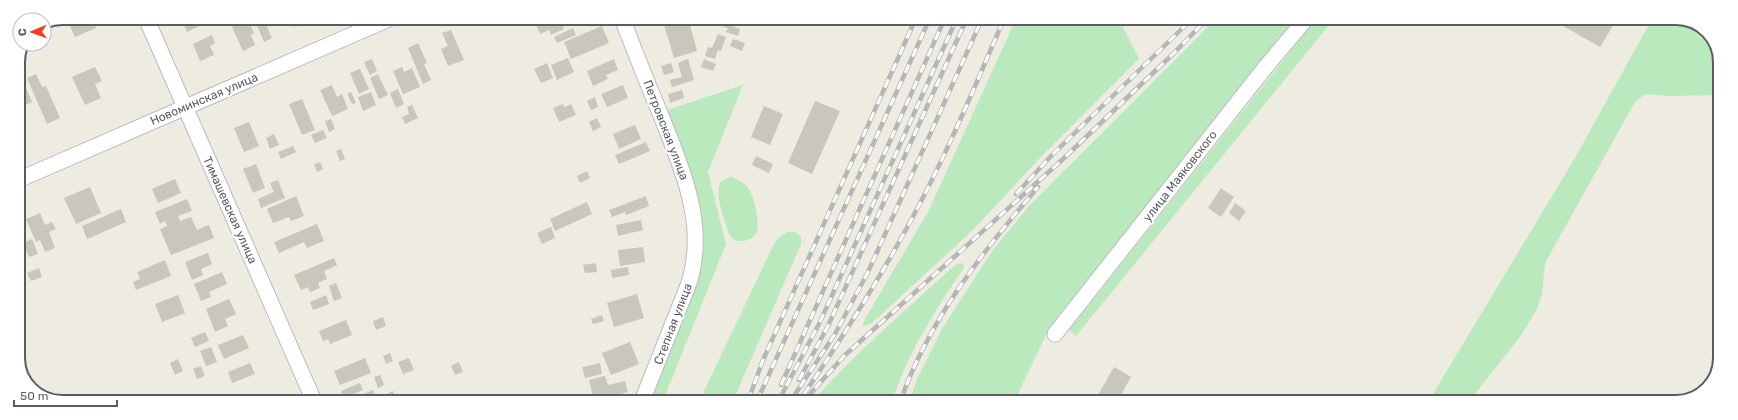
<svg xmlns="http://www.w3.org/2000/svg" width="1738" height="420" font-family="Rubik,sans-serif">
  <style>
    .green { fill: #bae9be }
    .building { fill: #c9c6bd }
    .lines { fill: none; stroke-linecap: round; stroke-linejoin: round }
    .minor-casing { stroke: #b9bbc1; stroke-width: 17 }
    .minor { stroke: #fff; stroke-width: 15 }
    .rail-casing { stroke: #b5b6b6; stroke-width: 4.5 }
    .rail { stroke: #fff; stroke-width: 3; stroke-dasharray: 9; stroke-linecap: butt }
    .labels { text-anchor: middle; stroke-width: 4; stroke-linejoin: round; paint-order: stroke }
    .street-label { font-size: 12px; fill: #595d63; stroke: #fff }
    .rim { fill: none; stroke: #595d63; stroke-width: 2 }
  </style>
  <rect width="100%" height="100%" fill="#eeece0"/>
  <path class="green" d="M1016,19H1119L1139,59L1041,157L974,229L872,323L862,327L865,319L928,212Z
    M1216,19H1297L1257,65L1172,177L1049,329L1014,402H909L918,377L942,329L992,251L1029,206Z
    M1316,19H1334L1076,336L1069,330Z
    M1652,19H1685L1709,33L1720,56V95L1670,96L1645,94L1635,102L1545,263L1542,295L1537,309L1520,337L1474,395L1453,402H1428L1575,158Z
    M743,85L708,172L726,244L663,401H648L698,270L664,111Z
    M731,177C738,180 744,182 749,189C754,196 761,227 756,234C751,241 743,241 736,241L730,236C726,225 712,189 722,181C724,179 728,178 731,177Z
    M787,232H795L801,237V244L733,401H704L703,397L704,391L773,246L778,238Z
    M963,263L964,268C935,311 908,352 892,402H812C856,352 907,309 955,265Z"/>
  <path class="building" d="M73,18H84L86,22L92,19L96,28L75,37L67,20Z
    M187,18H196L199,26L187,32L182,20Z
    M254,18H263L272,38L264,42Z
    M291,18H305L307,22L295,27Z
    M551,18H559L564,29L551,35L549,30L540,34L536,25Z
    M569,18H589L572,25Z
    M662,18H688L697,51L674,58Z
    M722,18H731L729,25L740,29L738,36L726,32L728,28L719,25Z
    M1551,19H1617L1600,47Z
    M248,20L254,33L251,35L255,45L243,51L232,27Z
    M602,26L609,43L571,59L564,42Z
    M573,28L576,35L557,43L554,37Z
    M451,30L464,60L448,66L441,49L448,46L442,33Z
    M718,34L726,37L721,51L718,50L715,59L705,56L708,47L712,48Z
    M212,35L215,43L210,46L214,55L200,61L193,44Z
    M733,39L745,43L742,51L730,46Z
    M418,43L427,63L424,64L431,80L423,84L408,48Z
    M568,58L574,72L557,80L551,65Z
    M372,59L377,71L370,75L364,62Z
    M614,59L618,70L606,75L608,79L593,86L587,71Z
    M688,59L694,80L672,87L670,80L682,77L678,63Z
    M704,59L716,64L713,71L701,67Z
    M547,63L553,78L541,83L534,69Z
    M671,63L674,72L664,75L661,66Z
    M95,67L102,81L95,84L101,98L85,105L72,77Z
    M402,67L404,72L412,68L420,87L403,94L393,71Z
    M360,69L369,89L359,94L350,73Z
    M36,74L42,87L46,86L60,118L47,124L27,78Z
    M378,74L388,95L379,99L370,78Z
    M24,83L32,102L19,108L18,85Z
    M332,85L337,97L342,94L348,109L332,116L320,90Z
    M623,85L628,98L607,107L601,94Z
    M398,89L404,104L396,108L390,93Z
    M682,90L684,98L670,103L668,94Z
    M351,92L356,103L352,104L347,94Z
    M371,92L376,105L363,111L358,97Z
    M595,97L598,107L591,110L587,101Z
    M302,99L315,130L302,135L289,104Z
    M815,101L840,111L812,174L788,163Z
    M563,104L564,107L571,104L576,115L559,122L553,108Z
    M412,105L418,118L405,124L402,117L409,114L407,107Z
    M764,106L783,114L770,145L751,137Z
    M597,118L601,127L593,131L589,122Z
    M331,119L335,129L329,132L325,121Z
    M249,122L259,146L244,152L234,128Z
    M635,125L641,139L619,149L613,134Z
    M323,130L327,138L315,143L311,135Z
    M274,134L279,145L270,149L266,138Z
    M646,142L650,151L619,164L615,155Z
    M293,146L296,152L281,159L278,152Z
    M341,149L345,159L340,161L336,151Z
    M756,156L773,164L769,173L752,165Z
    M320,162L323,169L317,172L314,164Z
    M256,164L265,188L253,193L243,169Z
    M587,171L590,178L580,183L577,176Z
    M175,179L181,193L158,203L152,189Z
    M278,180L285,198L261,208L258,199L274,192L270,183Z
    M90,187L101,213L76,224L64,198Z
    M1221,188L1234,197L1221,217L1208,208Z
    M296,196L304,216L291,221L289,217L273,223L267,209Z
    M646,196L649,206L626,215L625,212L612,217L609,210Z
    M187,199L192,211L178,216L180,221L191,217L197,230L209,225L214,238L171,255L160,229L167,226L165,221L160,224L155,212Z
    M587,202L592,214L555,231L550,219Z
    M1235,203L1246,211L1239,221L1229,213Z
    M121,209L126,222L87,239L82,226Z
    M40,213L45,225L52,222L56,229L49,232L55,248L45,252L40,240L36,242L26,219Z
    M641,220L643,230L618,236L616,225Z
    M317,224L324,241L307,248L304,242L279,253L274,242Z
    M551,227L555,238L542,244L537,233Z
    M18,231L23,242L18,244Z
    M32,239L38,254L29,257L23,243Z
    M18,245L22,253L18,254Z
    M643,247L645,262L620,266L618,250Z
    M208,253L212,264L201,269L203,275L192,280L185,262Z
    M334,258L337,265L324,271L327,279L318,283L320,288L310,292L308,287L301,290L294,275Z
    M165,260L171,276L136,290L133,282L140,279L137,272Z
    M596,263L597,272L585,273L583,265Z
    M628,267L629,275L612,278L611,270Z
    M39,268L42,277L31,281L27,273Z
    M222,272L227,284L209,292L211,297L201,301L194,284Z
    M336,283L342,298L334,301L329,286Z
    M637,294L644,318L614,327L607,303Z
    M178,295L185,313L162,322L155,304Z
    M326,295L329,304L313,310L310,302Z
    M229,299L236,314L225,319L228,326L215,332L206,309Z
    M602,315L604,321L593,324L591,319Z
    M383,317L386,326L376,330L373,321Z
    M346,320L352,335L330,344L328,339L323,341L319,331Z
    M205,332L209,341L195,347L191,338Z
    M243,335L249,348L224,359L218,345Z
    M630,342L639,364L611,375L602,353Z
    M211,347L217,362L206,366L200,351Z
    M390,353L393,361L386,364L383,356Z
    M365,358L371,373L340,385L334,371Z
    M409,358L414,370L403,374L398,362Z
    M178,359L183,371L175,375L170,363Z
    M459,362L463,372L455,375L451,366Z
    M250,363L255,374L232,383L228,372Z
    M600,363L602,374L585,378L582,367Z
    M201,366L205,376L197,379L193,369Z
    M1114,367L1131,377L1117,402H1105L1097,397Z
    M380,375L384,385L378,388L374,377Z
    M605,376L608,385L625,381L628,392L594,400L589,380Z
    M360,383L363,390L344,398L341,391Z
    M373,390L377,401H346Z
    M393,391L397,401H388L385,395Z
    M271,394L274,401H255Z"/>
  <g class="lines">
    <defs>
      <path id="minor" d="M146,18L314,401
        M622,18C635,52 648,85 662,118C683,172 707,225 689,283L642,401
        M18,180L391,18
        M1055,334L1268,64L1306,19"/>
    </defs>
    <use href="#minor" class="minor-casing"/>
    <use href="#minor" class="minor"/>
    <defs>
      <path id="rail" d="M1016,194L1052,155L1192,19
        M799,380L828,326L967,18
        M781,385L945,18
        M804,394C856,318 904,240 943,157C965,111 984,65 1004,19
        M748,401L763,360L916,18
        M757,401L930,18
        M778,402L820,322L957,18
        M790,402L835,334L868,272L982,19
        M803,402L844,356L1062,160L1174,53L1207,19
        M900,402C930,318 981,254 1038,187"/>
    </defs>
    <use href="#rail" class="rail-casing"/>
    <use href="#rail" class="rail"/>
  </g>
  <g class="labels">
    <g class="street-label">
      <text transform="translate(204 99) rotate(-23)" y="4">Новоминская улица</text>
      <text transform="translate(666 130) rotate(69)" y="4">Петровская улица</text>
      <text transform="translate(1180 176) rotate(-52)" y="4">улица Маяковского</text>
      <text transform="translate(230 210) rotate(66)" y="4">Тимашевская улица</text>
      <text transform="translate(673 324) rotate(-69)" y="4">Степная улица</text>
    </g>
  </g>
  <path d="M0 0H1738V420H0ZM62 25H1676A37 37 0 0 1 1713 62V358A37 37 0 0 1 1676 395H62A37 37 0 0 1 25 358V62A37 37 0 0 1 62 25Z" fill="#fff" fill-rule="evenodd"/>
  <path class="rim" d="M62 25H1676A37 37 0 0 1 1713 62V358A37 37 0 0 1 1676 395H62A37 37 0 0 1 25 358V62A37 37 0 0 1 62 25Z"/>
  <g transform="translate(32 32) rotate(268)"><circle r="19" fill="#ffffff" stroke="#bdbec1"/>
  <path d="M0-3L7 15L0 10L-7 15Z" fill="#fb3d19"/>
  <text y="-6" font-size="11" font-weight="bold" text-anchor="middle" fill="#595d63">С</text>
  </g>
  <path d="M14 400v6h103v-6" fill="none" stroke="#595d63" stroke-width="2"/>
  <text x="20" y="400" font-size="12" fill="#595d63" stroke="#ffffff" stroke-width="3" paint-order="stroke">50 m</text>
</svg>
